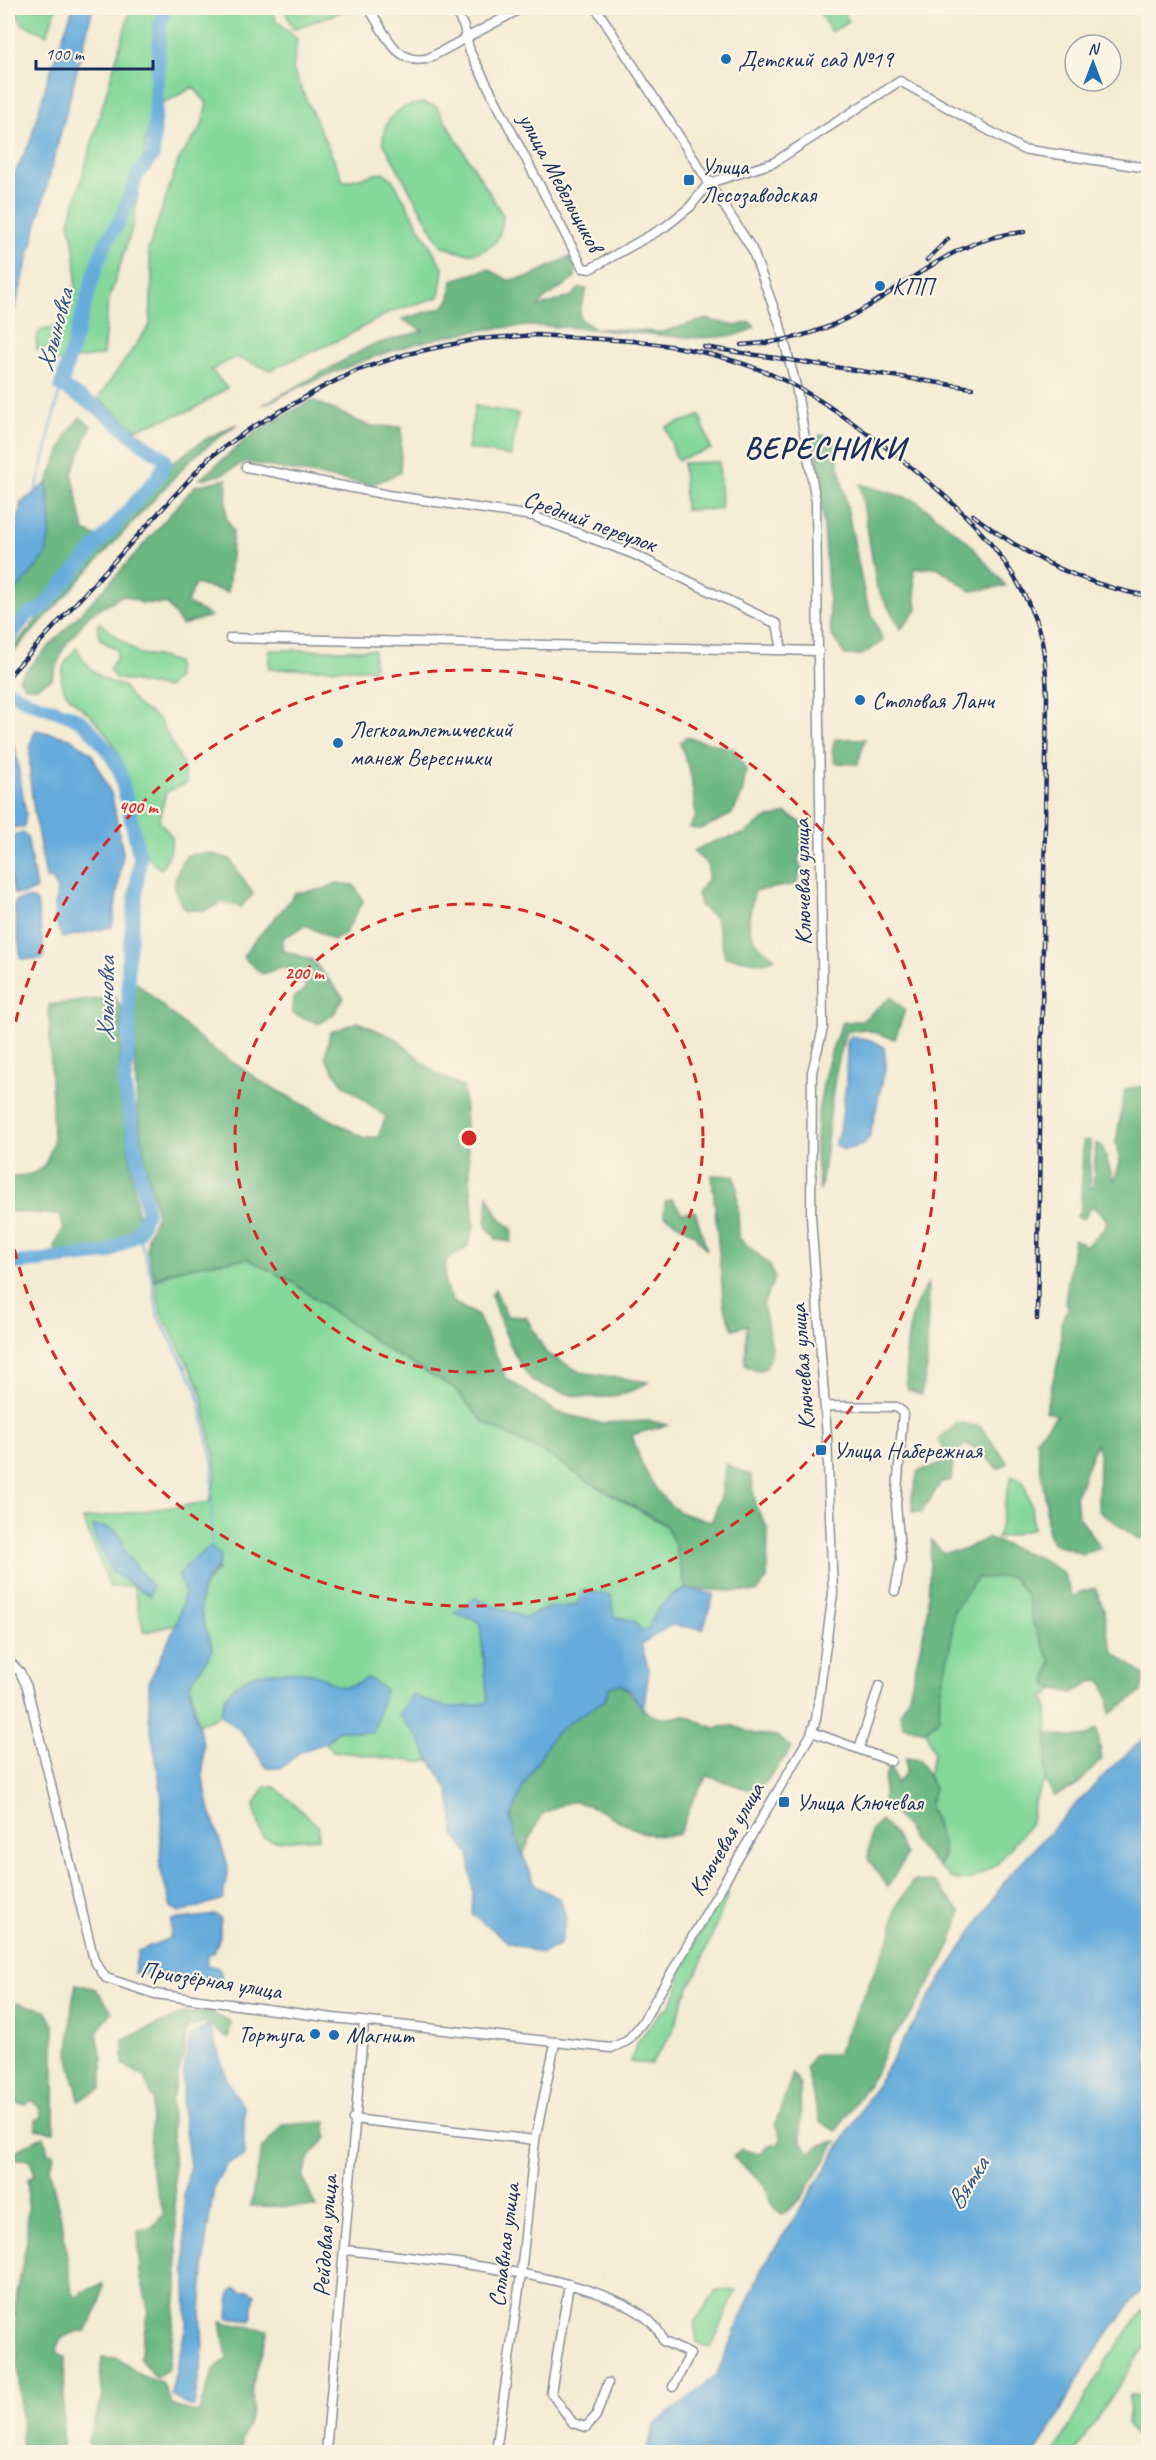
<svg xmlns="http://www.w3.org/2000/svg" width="1156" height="2460" font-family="Caveat,sans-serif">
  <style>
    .green { fill: #85d89a; stroke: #50847c; stroke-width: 1.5 }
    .forest { fill: #6cb882; stroke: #447470; stroke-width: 1.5 }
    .water { fill: #65abdb; stroke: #406d9c; stroke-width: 1.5 }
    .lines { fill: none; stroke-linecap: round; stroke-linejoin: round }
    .stream { stroke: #65abdb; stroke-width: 2 }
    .river { stroke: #65abdb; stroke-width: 14 }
    .street-casing { stroke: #888d98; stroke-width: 11 }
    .street { stroke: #fff; stroke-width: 8 }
    .rail-casing { stroke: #1b2f5e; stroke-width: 4.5 }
    .rail { stroke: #fcf5e5; stroke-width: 2; stroke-dasharray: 7; stroke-linecap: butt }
    .ring { fill: none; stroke: #d62828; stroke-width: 3; stroke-dasharray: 10 8 }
    .poi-dot { fill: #1f6fb2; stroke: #fcf5e5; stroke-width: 2 }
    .labels { text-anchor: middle; stroke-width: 4.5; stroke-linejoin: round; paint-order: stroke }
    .poi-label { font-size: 24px; fill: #1b2f5e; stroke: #fcf5e5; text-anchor: start }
    .street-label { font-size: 24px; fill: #1b2f5e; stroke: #fcf5e5 }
    .water-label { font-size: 26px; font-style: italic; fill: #315484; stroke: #fcf5e5 }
    .district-label { font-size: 30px; font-weight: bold; letter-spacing: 1.5px; fill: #1b2f5e; stroke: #fcf5e5 }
    .centre { fill: #d62828; stroke: #fcf5e5; stroke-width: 3 }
    .ring-label { font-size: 18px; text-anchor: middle; font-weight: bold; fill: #d62828; stroke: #fcf5e5; stroke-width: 4.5; stroke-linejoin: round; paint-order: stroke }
  </style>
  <rect width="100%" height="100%" fill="#fcf5e5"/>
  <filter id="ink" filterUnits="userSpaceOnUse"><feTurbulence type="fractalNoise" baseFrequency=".0167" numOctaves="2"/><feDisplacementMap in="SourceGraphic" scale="12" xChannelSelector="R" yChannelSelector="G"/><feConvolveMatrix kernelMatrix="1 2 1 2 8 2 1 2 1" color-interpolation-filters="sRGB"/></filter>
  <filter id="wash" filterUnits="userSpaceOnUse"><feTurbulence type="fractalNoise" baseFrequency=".008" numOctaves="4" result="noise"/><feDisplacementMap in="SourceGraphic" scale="24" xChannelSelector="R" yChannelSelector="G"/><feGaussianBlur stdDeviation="1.35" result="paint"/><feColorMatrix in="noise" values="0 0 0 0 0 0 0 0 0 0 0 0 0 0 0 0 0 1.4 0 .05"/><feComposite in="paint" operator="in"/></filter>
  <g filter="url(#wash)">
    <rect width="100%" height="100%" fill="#f4ebd3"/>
    <path class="green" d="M14,8H56L47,35L22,24Z
      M131,8H272L276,20L297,39L293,70L344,182L383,172L392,179L443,268L439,297L390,312L343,338L270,370L236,357L211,370L227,388L192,410L136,429L98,398L150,325L152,276L148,250L179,159L202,126L207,103L193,87L160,105L147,134L133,225L108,302L103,355L55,362L49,348L37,350L36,338L41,330C87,328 77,252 69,222Z
      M284,8H352L293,29Z
      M818,8H841L849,22L831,32Z
      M422,103L436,106L503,215C502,255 470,261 440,244L383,142C383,117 400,106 422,103Z
      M475,406L518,414L511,456L468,449Z
      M700,416L711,449L677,460L666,427Z
      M719,462L721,509L685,510L683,463Z
      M100,623L139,654L156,656L176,662L177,678L166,688L115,678L109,669L117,658V650L100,639L97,625Z
      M77,648C86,667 102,682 123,686L136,704L159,719L182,762L187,783L166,792L159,821L172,837L170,853L161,869C125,847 137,794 121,760C116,747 103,728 93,718C84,709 69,700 64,689C57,673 66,658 77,648Z
      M269,650H374V669H269Z
      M248,1259L292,1282L386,1349L454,1388L483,1422L550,1456L584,1479L665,1525L674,1542L686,1589L671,1595L649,1629L641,1630L633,1620L614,1617L610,1595L580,1601L574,1606L550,1607L525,1618L480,1622L488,1702C457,1711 440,1709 412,1695L400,1715L420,1739L430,1761L418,1762L333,1751L325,1743L339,1730L352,1686L334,1687L311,1673L225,1695L221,1715L198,1724L190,1684L213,1650C202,1618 188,1596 218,1570L179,1576L185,1592L176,1625L144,1632L133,1586L110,1587L83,1519L209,1502L216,1478L215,1459L200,1387L161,1313L155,1280C184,1265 216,1262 248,1259Z
      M1012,1476L1024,1483L1031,1506L1033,1529L997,1538C1004,1517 1004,1497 1012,1476Z
      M994,1576L1013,1577L1027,1596L1033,1624L1051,1661L1046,1684L1055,1689L1044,1698L1047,1706L1048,1733L1045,1780L1033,1804L1031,1823L997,1864L969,1881L952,1879L938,1866L944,1857L936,1822L929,1807L934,1789L928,1775L934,1754L926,1731L939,1719L940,1693L951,1642L953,1612L976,1578Z
      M265,1786L275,1787L318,1826L319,1838L274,1841L263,1838L254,1806Z
      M729,1893L698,1970L684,1997L673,2031L651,2064L630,2062L638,2041L659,2014L670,2006L679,1987L681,1968L717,1903Z
      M736,2290L711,2348L697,2343L694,2323L716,2291Z
      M1148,2304V2341L1075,2452H1055L1108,2358Z
      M1130,2396L1148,2397V2450L1127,2426Z"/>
    <path class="forest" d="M569,257L576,267L575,278L544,299L538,307L570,297L580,288L587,289L580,309V319L594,328L662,332L707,319L736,326L750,322L755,327C729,346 658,334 626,332C594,330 562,325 530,326C435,329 347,363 263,405L372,345L423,331L402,319L444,307L450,298L452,280L488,269L508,280L529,277Z
      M312,400L369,426L402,427L400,473L370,485L245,462L221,475L200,479L255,432Z
      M80,417L91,426L72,473L84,531L100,538L8,643V600L46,556L51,524L47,483L67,435Z
      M237,424L192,458L8,658V653L177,459L206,439Z
      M821,435L833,436L865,597L883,641L862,655H845L831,634L824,527L815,439Z
      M227,479L226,517L233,531L228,592L195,584L187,603L211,616L182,625L167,604L142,603L123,595L90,614L64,647L52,679L37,687H25L19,678L114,578L195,486Z
      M860,484L915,500L966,540L1006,586L971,591L937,567L913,569L917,610L901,629L877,588Z
      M686,737L734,749L746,770L742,795L731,815L701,829L689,828L696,817L691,776L680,743Z
      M835,739H865L858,764L835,763L832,751Z
      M786,813L803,824L806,842L798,860L802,870L796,884L755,891C745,924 745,938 775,958L765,963L725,957L716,918L701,907L697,894L708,879V865L693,851L713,842L744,834L765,819Z
      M208,853L230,859L253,894L241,907L222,902L206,910H186C168,887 174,878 186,855Z
      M337,883L354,885L363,901L344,935L334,940L306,925L283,938L282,950L312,960L344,998L333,1015L319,1024L292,1013L294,997L306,989L301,975L282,967L262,974L243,957C257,933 280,917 295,893L324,889Z
      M132,979L207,1045L262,1082L364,1138L378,1137L386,1117L342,1083L325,1058L330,1032L358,1022L397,1039L434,1072L463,1087L474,1226L467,1248L446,1259L445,1284L453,1302L478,1316L506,1378L557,1412L600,1423L651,1421L667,1425L632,1435C639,1462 655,1497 680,1512C689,1517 702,1519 712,1521L722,1494L725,1464L751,1475L756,1507L768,1529L767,1579L757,1592L686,1589L674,1542L665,1524L584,1479L550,1456L483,1422L454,1388L386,1349L292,1282L248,1259L210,1263L169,1272L155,1280L147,1251L148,1236L157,1214L146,1168L137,1109Z
      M114,997L122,1008L119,1080L139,1223L103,1250L58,1254L54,1247L64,1227L59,1215L8,1211V1178C39,1173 45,1174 53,1142L49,1005Z
      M891,997L905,1010L895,1039L864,1029L846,1032C829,1084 830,1138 820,1192C818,1176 815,1158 816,1141C818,1103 826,1058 842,1023L863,1020Z
      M1144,1086L1148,1095V1539L1137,1538L1098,1510L1099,1453L1096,1443L1076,1496L1078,1515L1100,1548L1082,1554L1052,1543L1047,1529L1046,1504L1036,1439L1057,1415L1045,1411L1061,1350V1323L1069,1306L1065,1303L1074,1239L1086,1246L1105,1228L1107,1220L1092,1206L1084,1219L1076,1217L1081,1208L1083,1141L1090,1140V1188L1093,1187L1096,1143L1102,1146L1114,1181L1120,1163L1116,1143L1125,1089Z
      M712,1175L734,1176L737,1188L739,1238L769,1264L775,1278L763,1304L772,1348L766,1368L756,1371L745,1365L747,1325L733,1329L724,1307Z
      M488,1195L498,1216L512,1229L511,1242L497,1240L486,1226Z
      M672,1199L682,1213L695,1211L707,1250L694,1234L664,1215L665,1202Z
      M928,1283L927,1368L921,1395L907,1389C904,1353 907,1313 928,1283Z
      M495,1289L507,1316L526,1317L546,1353L580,1372L648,1382C617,1402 580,1401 547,1387C541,1385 534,1383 531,1379C511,1355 502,1324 491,1296Z
      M958,1422L981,1427L1008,1463L998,1469L978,1449L965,1444L954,1455L951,1480L941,1482L922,1512H913L912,1497L918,1471L945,1462V1449L938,1440Z
      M987,1538L1040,1558L1064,1574L1073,1598L1080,1592L1095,1588L1104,1610L1107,1632L1114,1653L1144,1675L1141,1692L1110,1714L1108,1696L1102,1681L1090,1682L1073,1693L1055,1689L1046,1684L1051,1661L1033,1624L1027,1596L1013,1577L977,1578L953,1612L951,1642L940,1693L939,1719L926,1731L904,1726L900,1714L909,1695L927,1618L931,1540L943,1553L963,1550Z
      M620,1684C646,1703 644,1727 684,1715L714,1728L733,1726L755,1734L776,1736L792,1748L762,1787L747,1789L707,1776L693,1800L679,1834C633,1845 607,1802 570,1802C562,1803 549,1811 541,1815L523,1855C518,1844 511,1831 512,1820C512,1802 540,1751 552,1737C565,1721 587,1711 605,1700L609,1687Z
      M1097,1729L1102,1759L1075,1787L1054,1796L1045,1780L1048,1733C1066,1737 1081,1742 1097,1729Z
      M906,1758L920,1760L934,1789C932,1795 929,1803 930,1809C935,1828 950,1847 938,1866L913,1841L906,1827L883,1800L885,1778L890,1766L897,1784L906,1772Z
      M881,1820L895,1835L906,1856L888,1887L868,1859L871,1831Z
      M913,1881L934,1882L961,1912L950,1946L936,1972L909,2018L890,2040L875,2074L836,2131L820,2122L806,2068L813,2055L837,2054L892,1933L895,1909Z
      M76,1984L96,1989L112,2011L97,2032L102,2059V2088L79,2100L69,2058L72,2005Z
      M16,2003L46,2010L54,2026V2132L36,2129V2120L42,2117L39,2107L30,2100L27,2104H18L13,2097V2084L16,2080L15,2064L8,2054V2005Z
      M210,2012L231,2023L228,2039L205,2022L187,2028L183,2057L171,2101L178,2279L169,2368L156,2378L140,2358L148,2309L140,2273L138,2230L151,2228L164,2214L149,2162L153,2100L145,2078L123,2064V2040L184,2013Z
      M793,2073L800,2086L801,2142L810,2153L821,2145L837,2141L801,2199L782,2215L771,2205L766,2186L733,2157L741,2149L760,2154L768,2146L779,2144L781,2137L775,2125Z
      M326,2122L327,2138L312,2153L302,2176L317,2207L250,2206L262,2149L283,2125Z
      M44,2136L48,2153L55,2155L49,2168L63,2227L72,2293L77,2298L82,2292L103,2284L100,2304L86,2331C73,2332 58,2335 56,2351L65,2357L62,2452H23L15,2304L27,2240L28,2179L35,2174L29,2159H15V2151Z
      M221,2322L268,2330L252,2386L253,2411L242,2440L243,2452H91L88,2441L103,2396L100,2381L102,2357L117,2358L142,2376L162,2383L173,2406L198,2413L214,2370L227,2358Z"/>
    <path class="water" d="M73,8H93C64,117 37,227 8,336V187L30,142L48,78Z
      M47,483L51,524L46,556L8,600V568L21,503Z
      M36,730L70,738L91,753L112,796L123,853L112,927L62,938L54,917L57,890L53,880L46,878C41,845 19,757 36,730Z
      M8,741H12L15,746L26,815L24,827L8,828Z
      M22,833L27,836L36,889L27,894H14L8,862V836Z
      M22,899H33L37,902L44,955L42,959H21L14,906L16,901Z
      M851,1036L870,1040L884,1047L886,1065L870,1136L864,1145L844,1150L835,1145L841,1124L846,1083L847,1042Z
      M93,1526C111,1527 124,1529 123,1550L152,1586L150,1596L112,1572L94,1535Z
      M211,1546L221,1556C217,1576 211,1570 205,1583C194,1607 205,1627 213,1650L190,1684L191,1698L203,1744V1778L210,1811L228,1866L223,1899L180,1913L171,1907L160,1868L162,1797L149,1718V1682L176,1625L185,1593L179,1576L187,1564Z
      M686,1589L714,1594L703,1629L671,1625L641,1644L649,1671L643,1711L633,1693L621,1684L609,1687L605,1700L567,1724L552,1737L523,1786L511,1818L516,1839L536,1886L560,1899L566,1918L560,1944L542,1954L508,1942L472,1914L473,1893L469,1854L456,1837L448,1789L430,1761L420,1739L399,1715L412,1694C437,1709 461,1710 488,1702L480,1622L455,1613L475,1598L525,1618C533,1615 540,1610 548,1608C566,1603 578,1615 582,1590L611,1595L614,1617L633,1620L641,1630L649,1629C652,1610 670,1596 686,1589Z
      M258,1673C274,1673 295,1669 311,1673C339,1681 332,1697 368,1678L385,1689L373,1733L339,1730L325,1743L300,1752L281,1768H267L240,1730L221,1715C226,1688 233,1685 258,1673Z
      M1148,1735V2282C1123,2312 1100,2343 1080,2376C1064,2402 1054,2428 1035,2452H645L655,2424L716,2376L761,2270L820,2178L936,1987L1009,1875L1111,1768Z
      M216,1915L220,1918V1936L214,1953H209L206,1965L219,1968L223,1982L229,1989C207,1989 207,1982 190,1977C170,1971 153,1974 134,1974L138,1951L170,1938L172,1920Z
      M207,2025L211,2031L228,2082L244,2108V2156L227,2164L214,2187L206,2241L201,2313L203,2349L194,2407L183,2403L171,2394L187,2321L184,2194L190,2166L182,2107L183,2074L190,2037Z
      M235,2288L242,2292L249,2290L255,2294L251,2321L228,2318L230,2293Z"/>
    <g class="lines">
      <path class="stream" d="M35,492C46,457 51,422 61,386
        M138,1233L151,1274L158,1316L197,1389L213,1464L211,1546"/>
      <path class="river" d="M8,639L28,614L41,609L156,479L166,463L163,457L144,445L97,407L61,386L98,261L106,242L120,221L139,172L153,156L160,23L166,8
        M8,690C29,705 54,708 77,719C90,725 115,759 120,772L140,858L128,961L129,1044L124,1083L147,1212L138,1233L107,1253L8,1264"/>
    </g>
  </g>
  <g filter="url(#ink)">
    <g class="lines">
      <defs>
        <path id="street" d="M369,8C383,30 397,68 429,58L522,8
          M454,8L464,27L470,52L583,268L590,269L665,227L690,207L709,183
          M709,183L773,163L900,81L1022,149L1148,168
          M246,467L388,495L533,516L633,554L777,624L782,650
          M230,638L819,651
          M825,1406L896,1407L903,1412L896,1505L901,1559L895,1591
          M8,1660L20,1672L27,1687L94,1960L106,1978L155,1994L333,2018L611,2048L627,2041L642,2023L811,1734L816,1719L833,1593L827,1437L811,1217L812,1072L823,1028L816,502L796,386L780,325L752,249L596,8
          M812,1732L891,1761
          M859,1749L879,1686
          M353,2119L535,2140
          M345,2250C408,2258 644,2274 663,2341L690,2354L673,2387
          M569,2284L551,2393L573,2423L586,2427L596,2416L608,2383
          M326,2452L364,2022
          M496,2452L521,2274L535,2140L555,2043"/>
      </defs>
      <use href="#street" class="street-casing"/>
      <use href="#street" class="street"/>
      <defs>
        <path id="rail" d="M927,260L948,239
          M639,342C679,346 721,355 758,369C803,386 841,414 879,442C946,493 1018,553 1041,638C1046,657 1046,678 1047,697L1037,1319
          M741,345C783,343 823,333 860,311C914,280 958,237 1024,232
          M704,347L972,388
          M973,515C1025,556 1083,585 1148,596
          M8,677L209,458L251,428L323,387L358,370L407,354L477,339L537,335L647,342"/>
      </defs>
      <use href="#rail" class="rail-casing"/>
      <use href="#rail" class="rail"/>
    </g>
  </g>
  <g class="ring">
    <circle cx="469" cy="1138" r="234"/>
    <path d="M8 1057A468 468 0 1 1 8 1219"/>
  </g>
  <g class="poi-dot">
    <circle cx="726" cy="59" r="6"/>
    <rect x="683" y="174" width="12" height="12" rx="3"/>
    <circle cx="880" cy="286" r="6"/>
    <circle cx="860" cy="700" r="6"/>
    <circle cx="338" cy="743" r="6"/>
    <rect x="815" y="1444" width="12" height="12" rx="3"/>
    <rect x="778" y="1796" width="12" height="12" rx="3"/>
    <circle cx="315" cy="2034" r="6"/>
    <circle cx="334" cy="2035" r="6"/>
  </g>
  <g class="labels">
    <g class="poi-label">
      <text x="738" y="67">Детский сад №19</text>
      <text x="701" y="174">Улица<tspan x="701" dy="28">Лесозаводская</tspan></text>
      <text x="892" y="294">КПП</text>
      <text x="872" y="708">Столовая Ланч</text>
      <text x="350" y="737">Легкоатлетический<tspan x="350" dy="28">манеж Вересники</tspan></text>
      <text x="833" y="1458">Улица Набережная</text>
      <text x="796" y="1810">Улица Ключевая</text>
      <text x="303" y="2042" text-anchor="end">Тортуга</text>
      <text x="346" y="2043">Магнит</text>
    </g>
    <g class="street-label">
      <text transform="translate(561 182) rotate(62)" y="8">улица Мебельщиков</text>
      <text transform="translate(590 521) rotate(20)" y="8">Средний переулок</text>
      <text transform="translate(802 882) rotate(-91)" y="8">Ключевая улица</text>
      <text transform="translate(802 1367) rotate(-94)" y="8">Ключевая улица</text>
      <text transform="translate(726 1839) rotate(-60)" y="8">Ключевая улица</text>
      <text transform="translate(211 1980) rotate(9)" y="8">Приозёрная улица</text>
      <text transform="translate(325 2236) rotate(-86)" y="8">Рейдовая улица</text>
      <text transform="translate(504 2245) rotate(-83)" y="8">Сплавная улица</text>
    </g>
    <g class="water-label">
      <text transform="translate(54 330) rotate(-75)" y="9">Хлыновка</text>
      <text transform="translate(105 999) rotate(-89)" y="9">Хлыновка</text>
      <text transform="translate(967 2183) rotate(-58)" y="9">Вятка</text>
    </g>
    <g class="district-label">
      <text x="825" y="458">ВЕРЕСНИКИ</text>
    </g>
  </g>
  <circle cx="469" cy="1138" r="9" class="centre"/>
  <g class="ring-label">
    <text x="138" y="813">400 m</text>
    <text x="304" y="979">200 m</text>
  </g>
  <rect width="1156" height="2460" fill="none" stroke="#fcf5e5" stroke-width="30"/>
  <g transform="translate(1093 63)"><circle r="28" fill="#fcf5e5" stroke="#a2a6af" stroke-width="1.5"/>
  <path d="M0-4.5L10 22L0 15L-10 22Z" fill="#1f6fb2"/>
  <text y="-9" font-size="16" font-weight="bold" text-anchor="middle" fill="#1b2f5e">N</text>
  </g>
  <path d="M36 60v9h117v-9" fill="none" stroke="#1b2f5e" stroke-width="3"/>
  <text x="45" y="60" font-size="18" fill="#1b2f5e" stroke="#fcf5e5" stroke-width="4.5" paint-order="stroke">100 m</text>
</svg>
